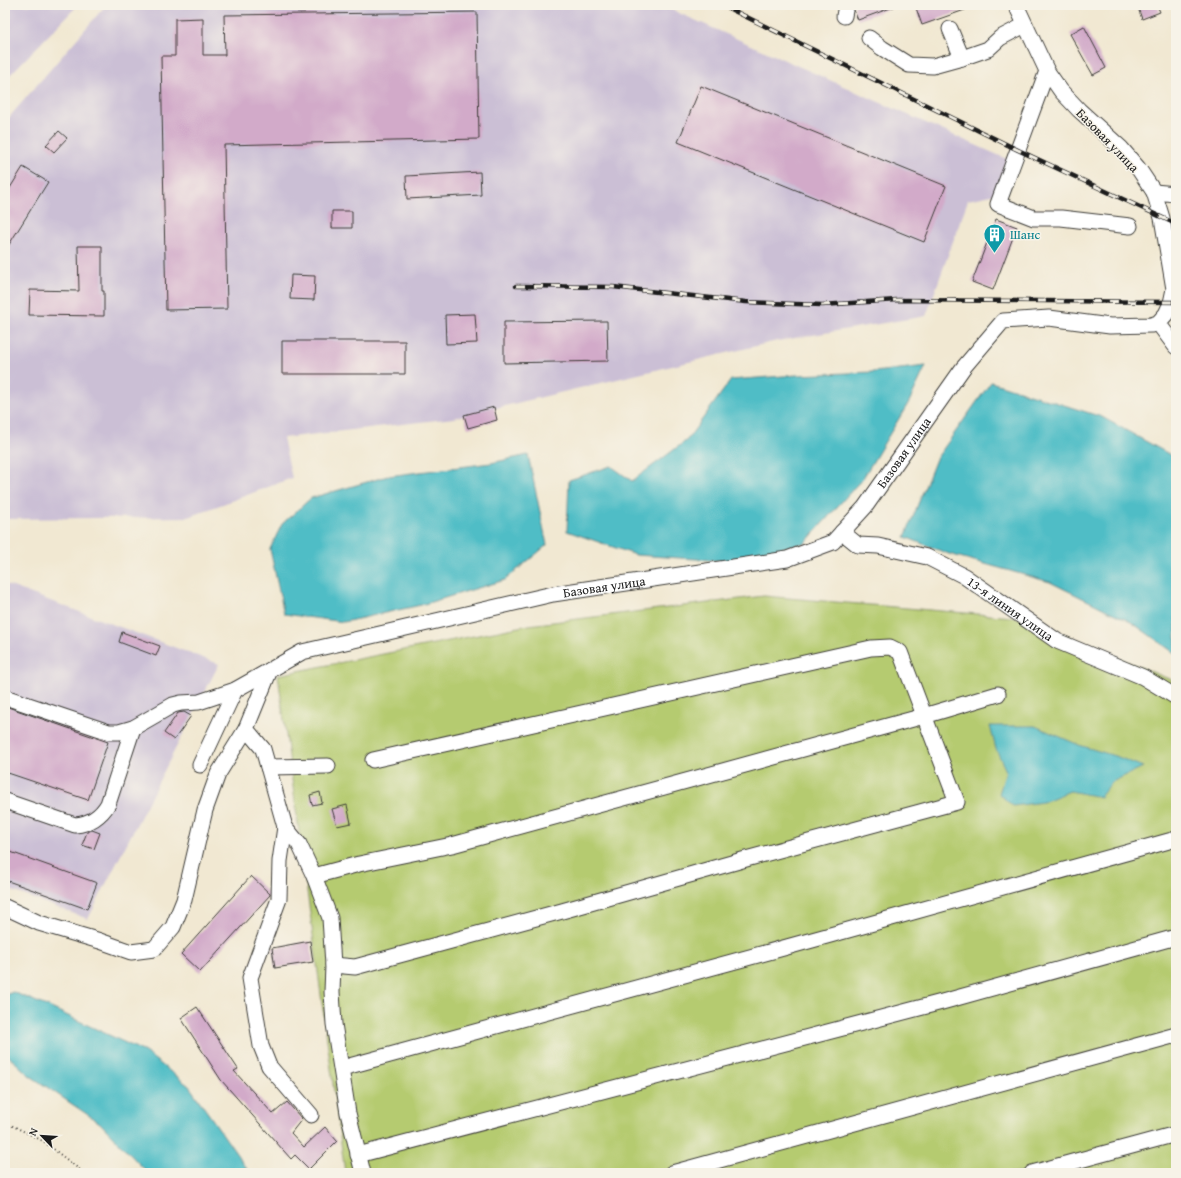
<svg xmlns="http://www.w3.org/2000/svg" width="1181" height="1178" font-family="'Gentium Book Plus',serif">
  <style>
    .industrial { fill: #cbbfd5 }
    .green { fill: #b5cb70; stroke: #687446 }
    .water { fill: #4fbdc6; stroke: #366c71 }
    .building { fill: #d2aac9 }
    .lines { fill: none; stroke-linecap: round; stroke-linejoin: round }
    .minor-casing { stroke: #3c3b37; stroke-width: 17 }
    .path { stroke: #3c3b37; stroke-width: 2; stroke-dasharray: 1 3; stroke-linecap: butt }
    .minor { stroke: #fff; stroke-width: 15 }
    .rail-casing { stroke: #1c1c1c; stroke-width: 4.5 }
    .rail { stroke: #f7f3e8; stroke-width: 3; stroke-dasharray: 9; stroke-linecap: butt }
    .labels { text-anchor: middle; stroke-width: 3; stroke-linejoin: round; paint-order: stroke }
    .street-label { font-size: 13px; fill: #1c1c1c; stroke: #f7f3e8 }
    .culture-label { font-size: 13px; fill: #0d838f; stroke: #f7f3e8; text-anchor: start }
  </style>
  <rect width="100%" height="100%" fill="#f7f3e8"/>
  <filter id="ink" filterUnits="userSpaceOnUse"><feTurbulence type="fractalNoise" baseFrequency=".025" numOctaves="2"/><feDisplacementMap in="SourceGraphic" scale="8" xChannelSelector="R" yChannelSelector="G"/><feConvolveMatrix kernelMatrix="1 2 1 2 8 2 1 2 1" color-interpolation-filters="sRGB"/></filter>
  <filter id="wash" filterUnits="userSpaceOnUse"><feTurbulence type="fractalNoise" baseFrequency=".012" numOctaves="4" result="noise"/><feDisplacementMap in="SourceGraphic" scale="16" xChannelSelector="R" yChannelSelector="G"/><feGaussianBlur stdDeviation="0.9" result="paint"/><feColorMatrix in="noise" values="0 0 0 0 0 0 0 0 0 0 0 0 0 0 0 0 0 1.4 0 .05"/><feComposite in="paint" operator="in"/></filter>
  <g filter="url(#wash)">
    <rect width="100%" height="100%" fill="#f1e8d2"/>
    <path class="industrial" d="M5,5H78L5,80Z
      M106,5H661L1009,160L996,194L968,200L926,316L777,341L454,418L283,438L292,478L188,517L5,519V122Z
      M5,584L219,664L88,919L5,888Z"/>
    <path class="green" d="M764,596L1025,618L1176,682V1173H345L278,675L529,625Z"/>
    <path class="water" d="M926,366L909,402L863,478L805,543L725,561L636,555L567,531L569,480L611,466L632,481L687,440L731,380L797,375L874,372Z
      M991,382L1102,417L1176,458V654L1131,622L1050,582L949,554L905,537L936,459Z
      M528,455L547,545L505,580L421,605L344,622L284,614L270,549L282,524L311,498L388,476L491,463Z
      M990,726H1035L1079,745L1118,757L1143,767L1112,782L1100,797L1070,791L1043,802L1013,806L999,794L1006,771L996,749Z
      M13,992L49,1007L145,1052L189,1086L250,1173H148L100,1123L29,1075L5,1053V995Z"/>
    <g id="blocks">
      <path class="building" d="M855,5H896V6L858,20L854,10Z
        M915,5H976V6L922,25Z
        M1137,5H1157L1160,12L1142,19Z
        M477,12L479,139L224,145L227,309L166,310L161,56H175V19L203,18V55H225L224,15Z
        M1084,26L1106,68L1093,75L1070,34Z
        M701,86L946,186L924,242L678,142Z
        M59,131L67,138L54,152L46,145Z
        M23,167L48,182L5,251V196Z
        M480,172L481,195L407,199L406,176Z
        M332,211H352V228H332Z
        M996,219L1017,227L993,290L972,282Z
        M78,246H102V291H104V316L29,315L30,290L79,291Z
        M291,275L315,276L314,300L290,299Z
        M475,314L477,343L446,344L445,315Z
        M607,321L608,361L504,363V322Z
        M282,341H405V374H282Z
        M494,407L497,420L468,428L464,415Z
        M122,632L160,646L156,656L119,642Z
        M5,706L108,742L88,800L5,772Z
        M184,712L191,716L174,740L164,733L178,713Z
        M320,792L322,803L312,805L310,795Z
        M347,805L351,823L337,826L332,809Z
        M92,830L100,833L94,849L82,845L87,832Z
        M5,850L97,883L87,909L5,880Z
        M251,876L270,894V895L200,972L181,954Z
        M310,941L313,962L275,968L272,948Z
        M197,1007L238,1069L234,1071L273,1114L287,1102L302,1119L291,1133L304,1147L325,1127L337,1141L309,1169L295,1155L291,1159L221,1080L181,1018Z"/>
    </g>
  </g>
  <g filter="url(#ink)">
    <use href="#blocks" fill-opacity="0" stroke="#3c3b37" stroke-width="1"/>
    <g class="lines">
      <defs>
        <g id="minor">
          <path d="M844,16L846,5"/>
          <path d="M950,29L962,58"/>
          <path d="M869,38L882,48L909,65L933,66L962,58L988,49L1000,38L1025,25"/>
          <path d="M1047,71L998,204L1034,218H1061L1130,226"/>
          <path d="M1154,192L1176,194"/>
          <path d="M1158,323L1176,347"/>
          <path id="s1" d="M842,532L858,545L878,546L927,557L964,576L1057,641L1143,677L1176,697"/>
          <path d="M270,670L246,729L263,749L285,827L299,844L314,876L330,918L333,965L332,992L334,1024L348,1113L363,1173"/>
          <path id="s2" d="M5,697L109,732H119L133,728L173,705L181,703L199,702L235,690L302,652L553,594L787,559L833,542L865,507L963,368L1003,321L1049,318L1110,326L1151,325L1158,323L1166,314L1171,303L1174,289L1162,218L1154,192L1138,168L1121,148L1079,110L1061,91L1047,71L1016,5"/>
          <path d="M200,765L235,690"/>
          <path d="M268,767L328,766"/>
          <path d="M5,801L75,825C89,824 101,816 108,804L133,728"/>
          <path d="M285,827L280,861L279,899L250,978L261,1046L269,1066L311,1115"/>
          <path d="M314,876L359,864L452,845L924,716L998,694"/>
          <path d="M5,907L39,923L100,941L131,952L154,949L173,927L184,900L205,810L218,774L246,729"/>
          <path d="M333,965L355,967L562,911L746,859L957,802L900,652L890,647L871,648L373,760"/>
          <path d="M342,1068L787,947L1176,839"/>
          <path d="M358,1155L942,1002L1176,937"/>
          <path d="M672,1173L1176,1035"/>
          <path d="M1032,1173L1176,1134"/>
        </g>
      </defs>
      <use href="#minor" class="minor-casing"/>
      <path class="path" d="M5,1122L43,1141L84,1173"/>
      <use href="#minor" class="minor"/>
      <defs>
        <path id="rail" d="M722,5L1018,150L1176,224
          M516,286L613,287L746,302L822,305L897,300L1176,302"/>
      </defs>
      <use href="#rail" class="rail-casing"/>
      <use href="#rail" class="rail"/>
    </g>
  </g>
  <defs>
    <symbol id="building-pin" viewBox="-11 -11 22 30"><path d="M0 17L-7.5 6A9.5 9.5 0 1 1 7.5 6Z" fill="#0f9aa8" stroke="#f7f3e8"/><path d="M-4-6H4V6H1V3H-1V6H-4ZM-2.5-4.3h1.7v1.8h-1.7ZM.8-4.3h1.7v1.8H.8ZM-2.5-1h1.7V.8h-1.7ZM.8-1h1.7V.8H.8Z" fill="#fff"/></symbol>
  </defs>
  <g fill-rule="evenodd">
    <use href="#building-pin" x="982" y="222" width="25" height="34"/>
  </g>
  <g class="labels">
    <g class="street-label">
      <text transform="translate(1108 140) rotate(46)" y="5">Базовая улица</text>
      <text dy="5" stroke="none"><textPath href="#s2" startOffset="979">Базовая улица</textPath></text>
      <text dy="5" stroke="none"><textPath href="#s2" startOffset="631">Базовая улица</textPath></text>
      <text dy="5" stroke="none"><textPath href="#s1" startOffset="189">13-я линия улица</textPath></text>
    </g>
    <g class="culture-label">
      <text x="1010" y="239">Шанс</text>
    </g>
  </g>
  <rect width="1181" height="1178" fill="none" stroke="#f7f3e8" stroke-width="20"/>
  <g transform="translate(42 1136) rotate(295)" stroke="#f7f3e8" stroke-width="3" paint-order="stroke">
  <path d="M0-3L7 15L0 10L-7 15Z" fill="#1c1c1c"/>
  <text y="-6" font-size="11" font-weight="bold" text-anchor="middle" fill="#1c1c1c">N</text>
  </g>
</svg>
